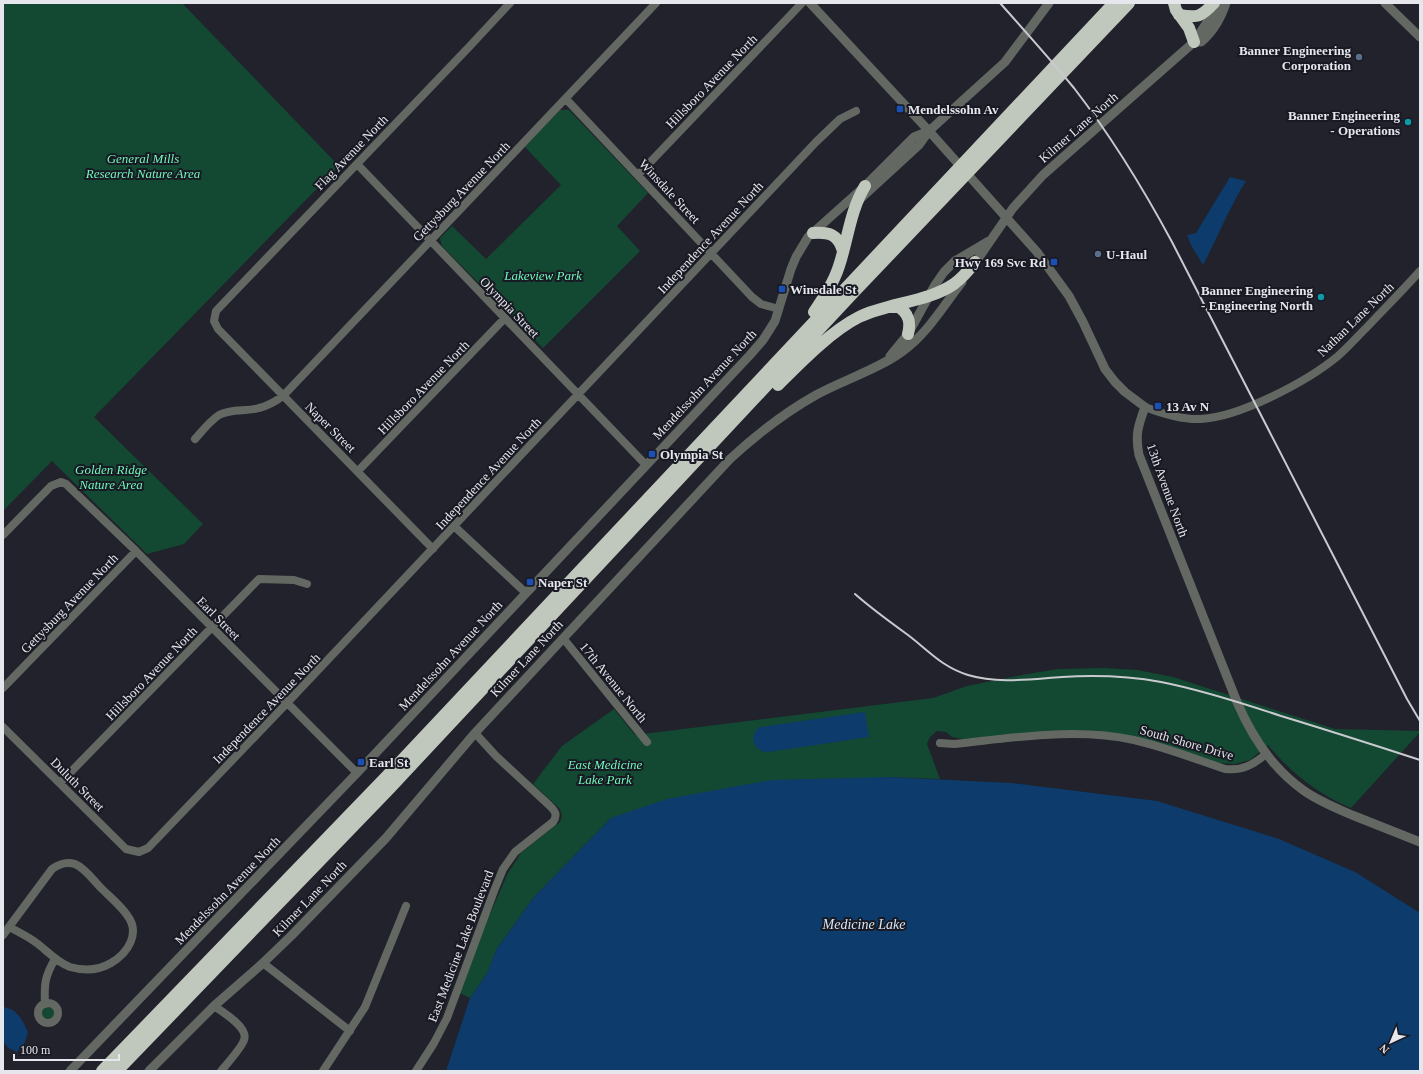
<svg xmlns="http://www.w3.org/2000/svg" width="1423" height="1074" font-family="'Times New Roman',serif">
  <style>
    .green { fill: #134932 }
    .water { fill: #0d3b6b }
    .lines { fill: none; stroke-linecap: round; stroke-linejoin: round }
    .minor { stroke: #646863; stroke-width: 8 }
    .tertiary { stroke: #646863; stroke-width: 9 }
    .motorway { stroke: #c0c8bd; stroke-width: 12 }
    .rail { stroke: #c9cad0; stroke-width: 2 }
    .service-dot { fill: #5c6f8a; stroke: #181922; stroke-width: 1.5 }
    .transit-dot { fill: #1a4fb4; stroke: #181922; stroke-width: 1.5 }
    .culture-dot { fill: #0f9aa8; stroke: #181922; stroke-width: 1.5 }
    .labels { text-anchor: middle; stroke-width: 4; stroke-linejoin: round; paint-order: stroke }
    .poi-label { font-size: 13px; font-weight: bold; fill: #e6e7ed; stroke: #181922; text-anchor: start }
    .street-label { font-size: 13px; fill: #e6e7ed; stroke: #181922 }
    .park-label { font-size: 13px; font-style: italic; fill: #6ff9bb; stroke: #181922 }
    .water-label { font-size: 14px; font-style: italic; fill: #d6e6f8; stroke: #181922 }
  </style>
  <rect width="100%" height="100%" fill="#21222b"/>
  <path class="green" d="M3,3H182L339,166L94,417L203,524L184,544L147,554L52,461L3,511Z
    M560,110H569L648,193L617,226L640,251L543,348L442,246L440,238L452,226L486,259L561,185L525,147Z
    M1104,668L1137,670L1173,677L1335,729L1420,731V732L1351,808C1318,794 1291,773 1268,745L1250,760L1235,764L1219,763L1167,746L1133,736L1065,730L964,739L952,737L946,732L937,731L930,737L927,744L940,779L888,777L611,818L534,897L496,950L488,972L470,998L460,993L480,937L508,873L521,853L560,822L562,816L560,809L533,784L562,746L614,709L635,735L933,698L967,686L1027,674L1059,669Z
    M42 1013a6 6 0 1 1 12 0a6 6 0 1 1-12 0Z"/>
  <path class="water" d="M1230,177L1246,181C1229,208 1218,237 1203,265L1191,245L1187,235L1196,233Z
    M865,712L869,737L768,752C753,752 748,735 760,727Z
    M888,777L1011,783L1157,801L1279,839L1355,872L1420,913V1071H446L470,998L488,972L496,950L534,897L611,818L667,799L771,780Z
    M3,1007C17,1008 24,1022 28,1033L24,1044L17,1052L8,1048L3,1041Z"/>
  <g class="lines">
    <path class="minor" d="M566,99L752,297L761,304L779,309
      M357,164L646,465
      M638,175L802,3
      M1145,407C1163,414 1182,420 1201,419C1240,417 1308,381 1338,356C1348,347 1358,336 1368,326C1385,308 1403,290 1420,271
      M195,439C202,431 210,421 219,415C232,408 246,412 259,408C268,406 276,401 283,396L656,3
      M358,471L505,318
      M454,526L526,593
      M3,535L51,486L61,482L66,484L136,551L357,773
      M433,549L218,329L214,321L216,311L469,47L510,3
      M563,638L647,742
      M3,688L136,551
      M3,727L126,849L139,852L148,848L287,703L816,142L840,119L856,111
      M940,743L954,744C1013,738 1075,727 1134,740C1165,747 1195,759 1225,769C1242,771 1253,765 1266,754
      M60,783L259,579L294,580L307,584
      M3,935L52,869C59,864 66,861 75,864C85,868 94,881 102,889C110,897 120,905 127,915C141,933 128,953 111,963C99,970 84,971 70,967C58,963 48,952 38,944C29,937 19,932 9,927
      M263,963L350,1031
      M38 1013a10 10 0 1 1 20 0a10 10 0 1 1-20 0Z
      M45,1004C44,984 45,976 55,959
      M214,1006C223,1012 249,1028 244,1040C242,1047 227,1064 221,1071
      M323,1071L365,1007L406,906
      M416,1071L434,1043L447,1018L494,891L503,869L515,852L553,822C558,815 555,811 550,806L496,756L475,733"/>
    <path class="tertiary" d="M810,3L929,131L1037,252L1069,296L1083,322L1105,369L1115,382L1125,392L1145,407C1138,426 1135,435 1139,455L1237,702C1252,737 1272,768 1303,790C1318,801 1336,808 1352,815C1375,824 1397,833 1420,842
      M1385,3L1420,37
      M1194,42H1201C1213,32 1221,18 1226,3
      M858,201L919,145L929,131L1005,62L1049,3
      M973,266L1013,208L1043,175L1194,42L1213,13L1217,3
      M890,356L908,334L935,285L944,272L955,261L989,241
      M70,1071L357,773L750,355L763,340L775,321L791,269L796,257L808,237L865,186L914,137L929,131
      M149,1071L214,1006L263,963L292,935L386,838L475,733L730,459C756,435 784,413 816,395C843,380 877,370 903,351C927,334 944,305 962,282"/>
    <path class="motorway" d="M1174,3L1176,10L1189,28L1194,42
      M1179,15C1198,18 1201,17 1214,3
      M813,233C829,232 838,234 843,251
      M889,307H899C909,314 911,322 908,334
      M814,312C824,297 834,282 839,266C848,239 850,211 865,186
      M778,385C800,363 831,331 859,317C888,303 928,302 954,284C962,278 969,270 975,262
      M102,1071L387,776L1114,3
      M117,1071L390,788L855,291L1129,3"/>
    <path class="rail" d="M1000,3C1025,31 1050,59 1074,88C1111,136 1143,188 1172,242L1407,699L1420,721
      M855,594C872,609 890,622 908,635C929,651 942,667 968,675C998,684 1031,679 1062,677C1095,675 1128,676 1161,682C1202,690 1242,703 1281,716C1327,730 1374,745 1420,760"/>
  </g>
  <g class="service-dot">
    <circle cx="1359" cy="57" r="4"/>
    <circle cx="1098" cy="254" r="4"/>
  </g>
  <g class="transit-dot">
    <rect x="896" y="105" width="8" height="8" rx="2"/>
    <rect x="1050" y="258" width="8" height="8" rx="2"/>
    <rect x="778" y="285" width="8" height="8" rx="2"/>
    <rect x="1154" y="402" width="8" height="8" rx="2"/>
    <rect x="648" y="450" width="8" height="8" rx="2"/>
    <rect x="526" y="578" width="8" height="8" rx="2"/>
    <rect x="357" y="758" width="8" height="8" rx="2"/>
  </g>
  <g class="culture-dot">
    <circle cx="1408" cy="122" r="4"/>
    <circle cx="1321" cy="297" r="4"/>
  </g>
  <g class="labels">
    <g class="poi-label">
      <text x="1351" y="55" text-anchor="end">Banner Engineering<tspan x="1351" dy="15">Corporation</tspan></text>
      <text x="908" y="114">Mendelssohn Av</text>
      <text x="1400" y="120" text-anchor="end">Banner Engineering<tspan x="1400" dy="15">- Operations</tspan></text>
      <text x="1106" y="259">U-Haul</text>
      <text x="1046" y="267" text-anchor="end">Hwy 169 Svc Rd</text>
      <text x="790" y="294">Winsdale St</text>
      <text x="1313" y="295" text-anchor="end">Banner Engineering<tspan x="1313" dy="15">- Engineering North</tspan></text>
      <text x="1166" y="411">13 Av N</text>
      <text x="660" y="459">Olympia St</text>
      <text x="538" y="587">Naper St</text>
      <text x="369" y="767">Earl St</text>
    </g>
    <g class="street-label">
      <text transform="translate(711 81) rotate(-46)" y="5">Hillsboro Avenue North</text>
      <text transform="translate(1078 127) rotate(-41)" y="5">Kilmer Lane North</text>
      <text transform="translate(351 152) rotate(-46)" y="5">Flag Avenue North</text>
      <text transform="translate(461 191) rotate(-46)" y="5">Gettysburg Avenue North</text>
      <text transform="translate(670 191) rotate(47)" y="5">Winsdale Street</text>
      <text transform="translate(710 237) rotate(-47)" y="5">Independence Avenue North</text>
      <text transform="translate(510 307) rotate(46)" y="5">Olympia Street</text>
      <text transform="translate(1355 319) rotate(-44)" y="5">Nathan Lane North</text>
      <text transform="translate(704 384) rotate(-47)" y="5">Mendelssohn Avenue North</text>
      <text transform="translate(423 387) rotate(-46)" y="5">Hillsboro Avenue North</text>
      <text transform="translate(331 427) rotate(45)" y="5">Naper Street</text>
      <text transform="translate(488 473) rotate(-47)" y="5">Independence Avenue North</text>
      <text transform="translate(1168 490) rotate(70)" y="5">13th Avenue North</text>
      <text transform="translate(69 603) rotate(-46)" y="5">Gettysburg Avenue North</text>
      <text transform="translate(219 618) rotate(45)" y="5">Earl Street</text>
      <text transform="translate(450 655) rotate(-47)" y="5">Mendelssohn Avenue North</text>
      <text transform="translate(526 658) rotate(-47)" y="5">Kilmer Lane North</text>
      <text transform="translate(151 673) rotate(-46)" y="5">Hillsboro Avenue North</text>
      <text transform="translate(614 682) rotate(51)" y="5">17th Avenue North</text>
      <text transform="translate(266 708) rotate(-46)" y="5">Independence Avenue North</text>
      <text transform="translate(1187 742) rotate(16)" y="5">South Shore Drive</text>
      <text transform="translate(78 784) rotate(45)" y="5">Duluth Street</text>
      <text transform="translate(227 890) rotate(-46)" y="5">Mendelssohn Avenue North</text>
      <text transform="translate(309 898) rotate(-46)" y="5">Kilmer Lane North</text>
      <text transform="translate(460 946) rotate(-69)" y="5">East Medicine Lake Boulevard</text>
    </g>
    <g class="park-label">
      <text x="143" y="163">General Mills<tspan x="143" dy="15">Research Nature Area</tspan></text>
      <text x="543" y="280">Lakeview Park</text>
      <text x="111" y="474">Golden Ridge<tspan x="111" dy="15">Nature Area</tspan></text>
      <text x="605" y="769">East Medicine<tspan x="605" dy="15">Lake Park</tspan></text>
    </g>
    <g class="water-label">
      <text x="864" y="929">Medicine Lake</text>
    </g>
  </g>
  <rect width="1423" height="1074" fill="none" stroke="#e6e7ed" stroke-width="8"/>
  <g transform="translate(1391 1042) rotate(224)" stroke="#181922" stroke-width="3" paint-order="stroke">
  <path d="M0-3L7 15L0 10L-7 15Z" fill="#e6e7ed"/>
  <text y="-6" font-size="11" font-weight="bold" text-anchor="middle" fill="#e6e7ed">N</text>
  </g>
  <path d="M14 1054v6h105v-6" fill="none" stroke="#e6e7ed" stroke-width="2"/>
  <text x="20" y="1054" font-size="12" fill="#e6e7ed" stroke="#181922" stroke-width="3" paint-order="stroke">100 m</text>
</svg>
